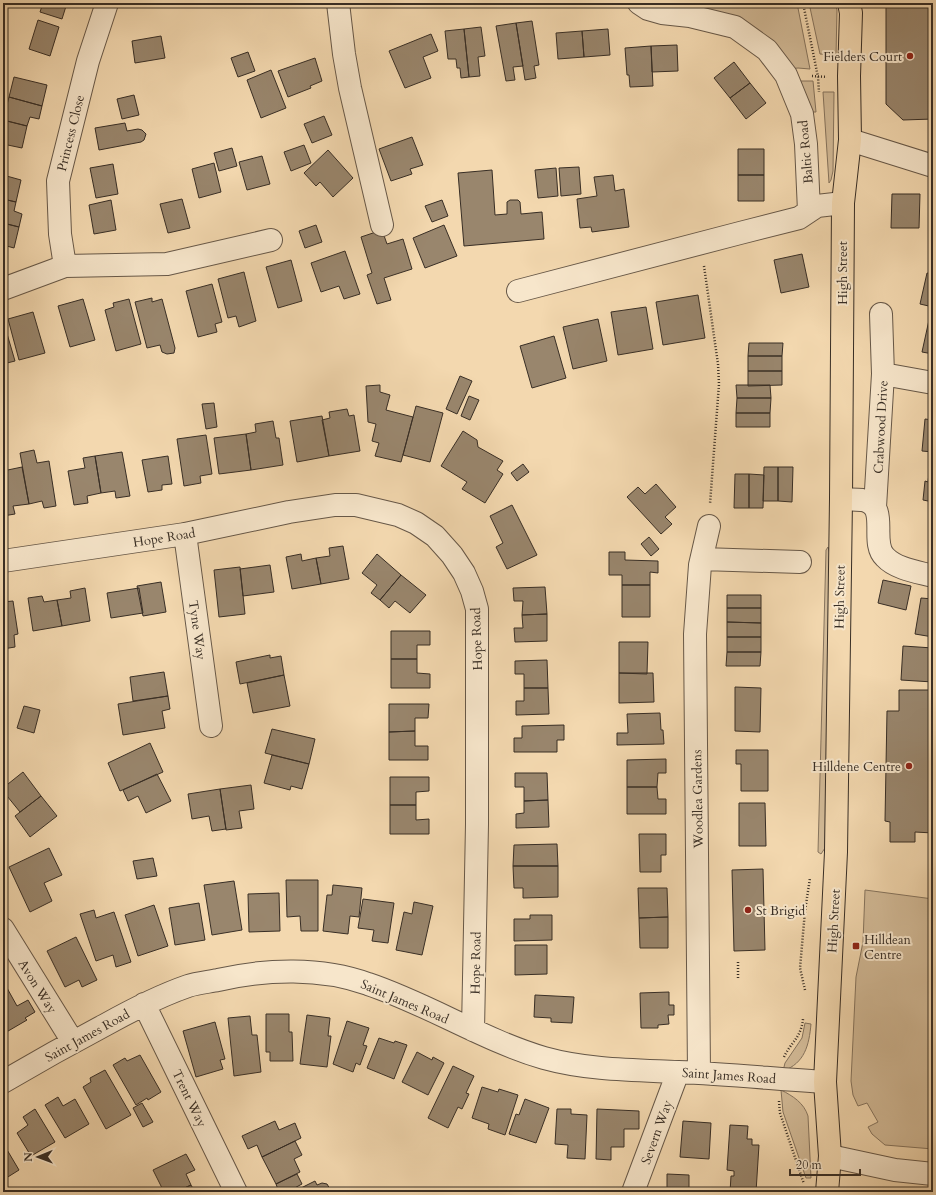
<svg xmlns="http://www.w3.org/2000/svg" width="936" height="1195" font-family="Cardo,serif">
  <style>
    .green { fill: #d3bb98; stroke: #86745e }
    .building { fill: #99866d; stroke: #382e25 }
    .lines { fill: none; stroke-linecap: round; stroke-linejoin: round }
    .minor-casing { stroke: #675848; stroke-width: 24 }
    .major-casing { stroke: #382e25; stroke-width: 24 }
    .path { stroke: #382e25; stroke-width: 2.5; stroke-dasharray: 1 2; stroke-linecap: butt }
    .minor { stroke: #f7e6cb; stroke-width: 22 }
    .major { stroke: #f3d8af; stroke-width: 22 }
    .poi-dot { fill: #8f2418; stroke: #f7e6cb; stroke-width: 1.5 }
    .labels { text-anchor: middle; stroke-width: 4; stroke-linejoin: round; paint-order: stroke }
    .poi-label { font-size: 13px; fill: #382e25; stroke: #f7e6cb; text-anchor: end }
    .street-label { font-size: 13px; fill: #382e25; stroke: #f7e6cb }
  </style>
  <rect width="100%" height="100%" fill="#f3d8af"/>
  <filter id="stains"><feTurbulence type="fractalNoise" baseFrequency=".005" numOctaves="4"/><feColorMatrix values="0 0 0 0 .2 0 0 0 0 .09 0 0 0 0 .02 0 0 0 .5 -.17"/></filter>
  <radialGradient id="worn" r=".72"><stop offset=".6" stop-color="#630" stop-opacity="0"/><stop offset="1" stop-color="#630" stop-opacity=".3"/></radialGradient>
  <path class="green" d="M686,3H797L810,69L798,68L789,69L686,10Z
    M809,3H835L837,10L836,55L820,54Z
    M796,81H813L816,112H811Z
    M823,92H834L833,171L831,180L829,183Z
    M828,547L831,558L825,848L821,854L818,852L826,550Z
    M865,890L933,899V1149L885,1145L872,1134L868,1127L878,1122L867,1103L858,1106L853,1095L851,1081L856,977L863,942Z
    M805,1023L811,1024C809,1045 805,1063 783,1071L785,1063L802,1038Z
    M781,1090C793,1096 804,1103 808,1116L811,1178H806L783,1112Z"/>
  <path class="building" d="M43,3H67L62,19L40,12Z
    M886,3H921V7H933V119L903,120L886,104Z
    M38,20L59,27L50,56L29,49Z
    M532,21L539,65L534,66L536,78L525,80L516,23Z
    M516,23L523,66L513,67L515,80L506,81L496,26Z
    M481,27L485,56L478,57L480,76L469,77L464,29Z
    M464,29L469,77L461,78L460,68H457L456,59H448L445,31Z
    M608,29L610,55L584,57L582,31Z
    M582,31L584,57L558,59L556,33Z
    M431,34L438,51L423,57L431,78L405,88L389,51Z
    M161,36L165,58L135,63L132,41Z
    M677,45L678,71L652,72L651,46Z
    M651,46L653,86L630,87L629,75H627L625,48Z
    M248,52L255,71L238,77L231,58Z
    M315,58L322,81L310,86L311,88L288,97L278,71Z
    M734,62L750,83L730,98L714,78Z
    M271,70L286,108L261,118L247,80Z
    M14,77L47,85L42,106L9,97Z
    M750,83L766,103L746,119L730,98Z
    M134,95L139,115L122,119L117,99Z
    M9,97L42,106L39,119L30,117L27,126L3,120Z
    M324,116L332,135L312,143L304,124Z
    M3,120L27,126L22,148L3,144Z
    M125,123L127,131L138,129L142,130L146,134L144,140L141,142L99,150L95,128Z
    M412,137L423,165L410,169L412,174L391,181L379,149Z
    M304,145L311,163L291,171L284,152Z
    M232,148L237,166L219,171L214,153Z
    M738,149H764V175H738Z
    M328,150L353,178L333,197L320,182L316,186L304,173Z
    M262,156L270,184L247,190L239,162Z
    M214,163L221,192L199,198L192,169Z
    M113,164L118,194L96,198L90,168Z
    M579,167L581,194L561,196L559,168Z
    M556,168L558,196L538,198L535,170Z
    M492,170L495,215L507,214V202L510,200H518L520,202L521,214L542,212L544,239L464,246L458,173Z
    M3,175L21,180L16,202L3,199Z
    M613,175L615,191L624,189L629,227L592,232L591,227L580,228L577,199L597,196L594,177Z
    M738,175H764V201H738Z
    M892,194H920L919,228H891Z
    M3,199L16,202L14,211L22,214L19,227L3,223Z
    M182,199L190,228L168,233L160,204Z
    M111,200L116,230L94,234L89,205Z
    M442,200L448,216L432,222L425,206Z
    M3,223L19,227L14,248L3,245Z
    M316,225L322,242L305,248L299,231Z
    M444,225L457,256L425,268L413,238Z
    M382,230L387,244L403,239L412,269L384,278L391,300L377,304L367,275L372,273L361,237Z
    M345,251L360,294L344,299L339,286L321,292L311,263Z
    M802,254L809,287L781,293L774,260Z
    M291,260L302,301L278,308L266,267Z
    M244,272L256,321L239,327L236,316L228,318L218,279Z
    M927,273L933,274V307L920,304Z
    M212,284L222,322L215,324L217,332L198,337L186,291Z
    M698,295L705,338L663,345L656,302Z
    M152,298V302L162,299L175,348L174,353L167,354L162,352L160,345L147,348L135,302Z
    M83,299L95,340L70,347L58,306Z
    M129,299L141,344L116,351L105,310L114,307L113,303Z
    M646,307L653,349L618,355L611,312Z
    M33,312L45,353L19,360L8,319Z
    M598,319L607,361L573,369L563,327Z
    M3,320L15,361L3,364Z
    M929,320L933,321V354L922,352Z
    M554,336L566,378L532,388L520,346Z
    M749,343H783L782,356H748Z
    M748,356H782V371H748Z
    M748,371H782V385L748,386Z
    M460,376L472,381L457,414L446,409Z
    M380,385V392L390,395L386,410L413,417L401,462L375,456L379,443L372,441L376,424L368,422L366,386Z
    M736,385H770L771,398H737Z
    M469,396L479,400L470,420L461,416Z
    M737,398H771L770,413H736Z
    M214,403L217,427L206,429L202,404Z
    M416,406L443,413L430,462L403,455Z
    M347,409L349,416L354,415L360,451L329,456L322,420L330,418L329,412Z
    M736,413H770V427H736Z
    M322,416L329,456L297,462L290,421Z
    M925,419L933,420V452L922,451Z
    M273,421L276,438H279L283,465L251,470L246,434L256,432L255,424Z
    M463,431L477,440L478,447L503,461L497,470L503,474L485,503L462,489L467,482L441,466Z
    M246,434L251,470L219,474L214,438Z
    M206,435L212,474L200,476L201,483L184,486L177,439Z
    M34,450L37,463L49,461L56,506L44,508L42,501L29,504L20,453Z
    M122,452L130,496L116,498L115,491L101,493L95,456Z
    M95,456L101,493L87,496L88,503L74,505L68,471L85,468L83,458Z
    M168,456L172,484L162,485V490L148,492L142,460Z
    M523,464L529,472L517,481L511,473Z
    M22,467L29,504L13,506L15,514L3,516V471Z
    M764,467H778V501H763Z
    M778,467H793L792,502L778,501Z
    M929,473L933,474V502L923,500L925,481L928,482Z
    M735,474H749V508H734Z
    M749,474L764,475L763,508H749Z
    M656,484L676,507L665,517L672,524L661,534L627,497L638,487L645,494Z
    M512,505L537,555L507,569L496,547L503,543L490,516Z
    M649,537L659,549L651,556L641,544Z
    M343,546L349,579L321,584L316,558L330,556L329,548Z
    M609,552H625V560L658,561V573L650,572V585H622V575H609Z
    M301,554L302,561L316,558L321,584L292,589L286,557Z
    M377,554L401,575L380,600L371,593L377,585L362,573Z
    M270,565L274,592L243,596L240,569Z
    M240,567L245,614L219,617L214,570Z
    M401,575L426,595L410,613L395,601L389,608L380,600Z
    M883,580L911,586L906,610L878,603Z
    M161,582L166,612L143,616L137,586Z
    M622,585H650V617H622Z
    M545,587L547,614L522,615L523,601H514L513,588Z
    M85,588L90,621L62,626L57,600L71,598L70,591Z
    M139,588L143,613L111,618L107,593Z
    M727,595H761V608H727Z
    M42,596L44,602L57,600L62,626L33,631L28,598Z
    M921,598L933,599V637L915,634Z
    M13,601L18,634L14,635L15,647L3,649V602Z
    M727,608H761V623L727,622Z
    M547,614V641L515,642L514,628H523L522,615Z
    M727,622L761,623V637H727Z
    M391,631H430V645H417V659H391Z
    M727,637H761V652H727Z
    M619,642H648L647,674L619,673Z
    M903,646L933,648V682L901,680Z
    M727,652H761L760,666H726Z
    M270,655V658L281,656L284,675L240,684L236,662Z
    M391,659H417V673L430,674V688H391Z
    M547,660L548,688H524V674H515V661Z
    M164,672L168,696L133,701L130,677Z
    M619,673H653L654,702L619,703Z
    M284,675L290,706L253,713L247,683Z
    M735,687L761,688L760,732L735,731Z
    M524,688H548L549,714L516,715V701H524Z
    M899,690H933V833L915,832V842H890V822L885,821L887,711H899Z
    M168,696L170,709L162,711L165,728L123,735L118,704Z
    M389,704H429L428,718H415V731L389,732Z
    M24,706L40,710L34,733L17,728Z
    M660,713L661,730H663L664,744L617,745V733H628L627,714Z
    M564,725V740H557V752H514V738H522V726Z
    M272,729L315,739L309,764L265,753Z
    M415,731V746H428V760H389V732Z
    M150,743L163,772L120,791L108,763Z
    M736,750H768V791H741V764H736Z
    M272,755L309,764L302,789L291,786L290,790L264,783Z
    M666,759V773H658L657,787H627V760Z
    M23,772L41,796L20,812L3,791V788Z
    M515,773H547L548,800L524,801V787H515Z
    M157,774L171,801L146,813L138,796L128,801L123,790Z
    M390,777H429V791L416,792V805H390Z
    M251,785L254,809L239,811L242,828L226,830L220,789Z
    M627,787H657L658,799H666V814H627Z
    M220,789L226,829L212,831L209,816L192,819L188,794Z
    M41,796L57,816L30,837L15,816Z
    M548,800L549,827L516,828V814L524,813V801Z
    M739,803H765L766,846H739Z
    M390,805H416V820L429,819V834H390Z
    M639,834H666V855H661V872H640Z
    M557,844L558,866H513L514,845Z
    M49,848L62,875L44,883L52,901L30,912L9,867Z
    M153,858L157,876L137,879L133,861Z
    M513,866H558V897L523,898V888H514Z
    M763,869L765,950L734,951L732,870Z
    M286,880H318V931H301L300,916L287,917Z
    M234,881L242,930L212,935L204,885Z
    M333,885L362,888L359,917L350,916L348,934L323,931L327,895H332Z
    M638,888H667L668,917L639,918Z
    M279,893L280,931L249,932L248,894Z
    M363,899L394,903L388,943L372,941L374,930L358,928Z
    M414,902L433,906L422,955L396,950L404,912L412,914Z
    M199,903L205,940L175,945L169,908Z
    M154,905L168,946L138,956L125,915Z
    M94,910L96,918L114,912L131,962L116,967L113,955L96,961L80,914Z
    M530,915H552V940L514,941V919H530Z
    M668,917V948H640L639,918Z
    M76,937L97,980L82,987L79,980L65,987L47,951Z
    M515,945H547V974L515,975Z
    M7,988L17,1006L28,1000L35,1012L25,1018L27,1020L3,1034V990Z
    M669,992V1005H674V1015H668L669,1024L658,1025V1028H641L640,993Z
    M535,995L574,997L572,1023L551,1022V1018L534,1017Z
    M266,1014H289V1032H292L293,1061H270V1052H266Z
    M307,1015L330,1018L328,1036H331L327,1067L300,1064Z
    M250,1016L252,1035H257L261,1072L234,1076L228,1018Z
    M347,1021L369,1028L363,1045L367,1046L360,1065L356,1063L353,1072L333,1064Z
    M215,1022L225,1059L220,1060L223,1069L196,1077L183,1031Z
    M379,1038L394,1043L395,1041L407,1045L394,1079L367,1068Z
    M417,1052L432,1060L433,1057L444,1063L428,1095L402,1082Z
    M140,1055L161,1092L148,1100L147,1098L136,1105L113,1065L125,1058L127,1061Z
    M453,1066L474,1076L466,1093L469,1094L462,1109L458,1107L448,1128L428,1118Z
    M105,1070L131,1115L106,1129L83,1087L91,1082L90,1078Z
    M482,1087L498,1092L499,1089L518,1095L505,1135L488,1129L489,1124L472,1118Z
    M58,1097L63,1106L75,1099L89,1124L65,1138L45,1105Z
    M525,1099L549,1108L536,1143L509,1134L516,1114L519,1115Z
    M142,1103L153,1122L143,1127L133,1108Z
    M35,1109L55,1142L31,1156L17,1133L28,1125L23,1117Z
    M557,1109H571V1114L587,1115L585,1159L567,1158L568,1145L555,1144Z
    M597,1109L639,1111V1129H624V1147H611V1160L596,1159Z
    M275,1121L279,1130L295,1123L301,1138L262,1157L257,1145L248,1149L242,1136Z
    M683,1121L711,1123L709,1159L680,1157Z
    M730,1125L748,1126L747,1139H752V1145H759L756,1192H730L731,1176H734V1171L727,1170Z
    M295,1141L302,1155L294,1159L300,1172L276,1184L262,1157Z
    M3,1143L19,1170L3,1180Z
    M186,1154L195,1170L186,1174L191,1185L176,1192H164L153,1170Z
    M297,1174L302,1184L287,1192H279L276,1184Z
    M667,1174L689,1175V1189L667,1188Z
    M315,1181L317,1185L322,1183L327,1184L330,1189L329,1192H293Z
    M191,1185L195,1192H176Z
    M689,1188L709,1189V1192H689Z"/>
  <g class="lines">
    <defs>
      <path id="minor" d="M338,3L344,54L350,88L382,225
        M639,3L648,9L662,13L690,16L735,27L767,50L786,75L802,114L806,144L809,211
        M850,140L933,166
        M65,266L60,234L58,181L88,61L107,3
        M3,289L65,266L167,264L271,240
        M518,291L740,233L799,218L817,206L843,203
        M881,314L883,374
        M841,499C848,500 855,499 862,500C891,505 869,542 885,557C896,569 918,572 933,576
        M875,507L883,374L933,383
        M185,534L211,726
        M702,559L800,562
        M3,561L185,534L289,512L335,505H356L398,515L416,523L435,536L452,555L464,573L472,591L477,609V824L473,1030
        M3,929L73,1042
        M144,1004L236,1192
        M699,1073L695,634L700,565L709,526
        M3,1082C37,1062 71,1043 105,1025C132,1010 159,996 188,986C197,983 208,982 218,980C266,969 321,967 368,984C428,1004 483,1040 544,1058C587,1070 633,1070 678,1072C727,1074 776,1079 825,1082
        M830,1156L895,1170L933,1174
        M633,1192L678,1072"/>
      <path id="major" d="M827,1192L830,1156L825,1082L836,852L841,499L843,203L850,140L849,76L851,13L849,3"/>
    </defs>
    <use href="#minor" class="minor-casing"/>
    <use href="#major" class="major-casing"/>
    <path class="path" d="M803,3L818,77L819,92
      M812,76L827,77
      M704,266L718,364L719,384L710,504
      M738,962V978
      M805,990L800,968L805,911L810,878
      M784,1057C791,1042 801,1038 803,1019
      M779,1101L780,1113L804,1184"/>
    <use href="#minor" class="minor"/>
    <use href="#major" class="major"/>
  </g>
  <g class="poi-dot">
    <circle cx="910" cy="56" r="4"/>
    <circle cx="909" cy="766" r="4"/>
    <circle cx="748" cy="910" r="4"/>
    <rect x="852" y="942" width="8" height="8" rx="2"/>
  </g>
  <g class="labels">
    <g class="poi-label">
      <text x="902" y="61">Fielders Court</text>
      <text x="901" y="771">Hilldene Centre</text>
      <text x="756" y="915" text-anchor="start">St Brigid</text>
      <text x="864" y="944" text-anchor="start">Hilldean<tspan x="864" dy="15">Centre</tspan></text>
    </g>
    <g class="street-label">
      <text transform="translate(70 133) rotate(-76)" y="5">Princess Close</text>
      <text transform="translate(805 152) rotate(-95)" y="5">Baltic Road</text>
      <text transform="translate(842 273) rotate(-90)" y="5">High Street</text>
      <text transform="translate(880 427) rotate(-87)" y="5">Crabwood Drive</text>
      <text transform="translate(164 537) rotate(-9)" y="5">Hope Road</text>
      <text transform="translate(839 597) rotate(-89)" y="5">High Street</text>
      <text transform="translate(198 630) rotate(82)" y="5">Tyne Way</text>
      <text transform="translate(476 639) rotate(-92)" y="5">Hope Road</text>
      <text transform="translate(697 799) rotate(-91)" y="5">Woodlea Gardens</text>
      <text transform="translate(833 921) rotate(-87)" y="5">High Street</text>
      <text transform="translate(475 963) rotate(-89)" y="5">Hope Road</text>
      <text transform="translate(38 986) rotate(58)" y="5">Avon Way</text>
      <text transform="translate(405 1001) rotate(23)" y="5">Saint James Road</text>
      <text transform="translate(87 1035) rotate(-29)" y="5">Saint James Road</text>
      <text transform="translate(729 1075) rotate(4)" y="5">Saint James Road</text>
      <text transform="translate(190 1098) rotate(64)" y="5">Trent Way</text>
      <text transform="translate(656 1132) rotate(-70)" y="5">Severn Way</text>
    </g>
  </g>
  <rect width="936" height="1195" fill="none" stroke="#f3d8af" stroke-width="16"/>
  <rect x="4" y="4" width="928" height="1187" fill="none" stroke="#382e25" stroke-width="2"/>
  <rect x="8" y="8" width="920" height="1179" fill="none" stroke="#382e25"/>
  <g transform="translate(38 1157) rotate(269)" stroke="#f7e6cb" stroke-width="3" paint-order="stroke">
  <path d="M0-3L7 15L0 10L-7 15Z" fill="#382e25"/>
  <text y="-6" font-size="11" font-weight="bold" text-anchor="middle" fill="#382e25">N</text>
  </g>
  <path d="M790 1169v6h70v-6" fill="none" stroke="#382e25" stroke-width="2"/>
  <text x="796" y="1169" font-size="12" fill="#382e25" stroke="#f7e6cb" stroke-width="3" paint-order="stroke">20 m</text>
  <rect width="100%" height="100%" filter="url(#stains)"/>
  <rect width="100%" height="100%" fill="url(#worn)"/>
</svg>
